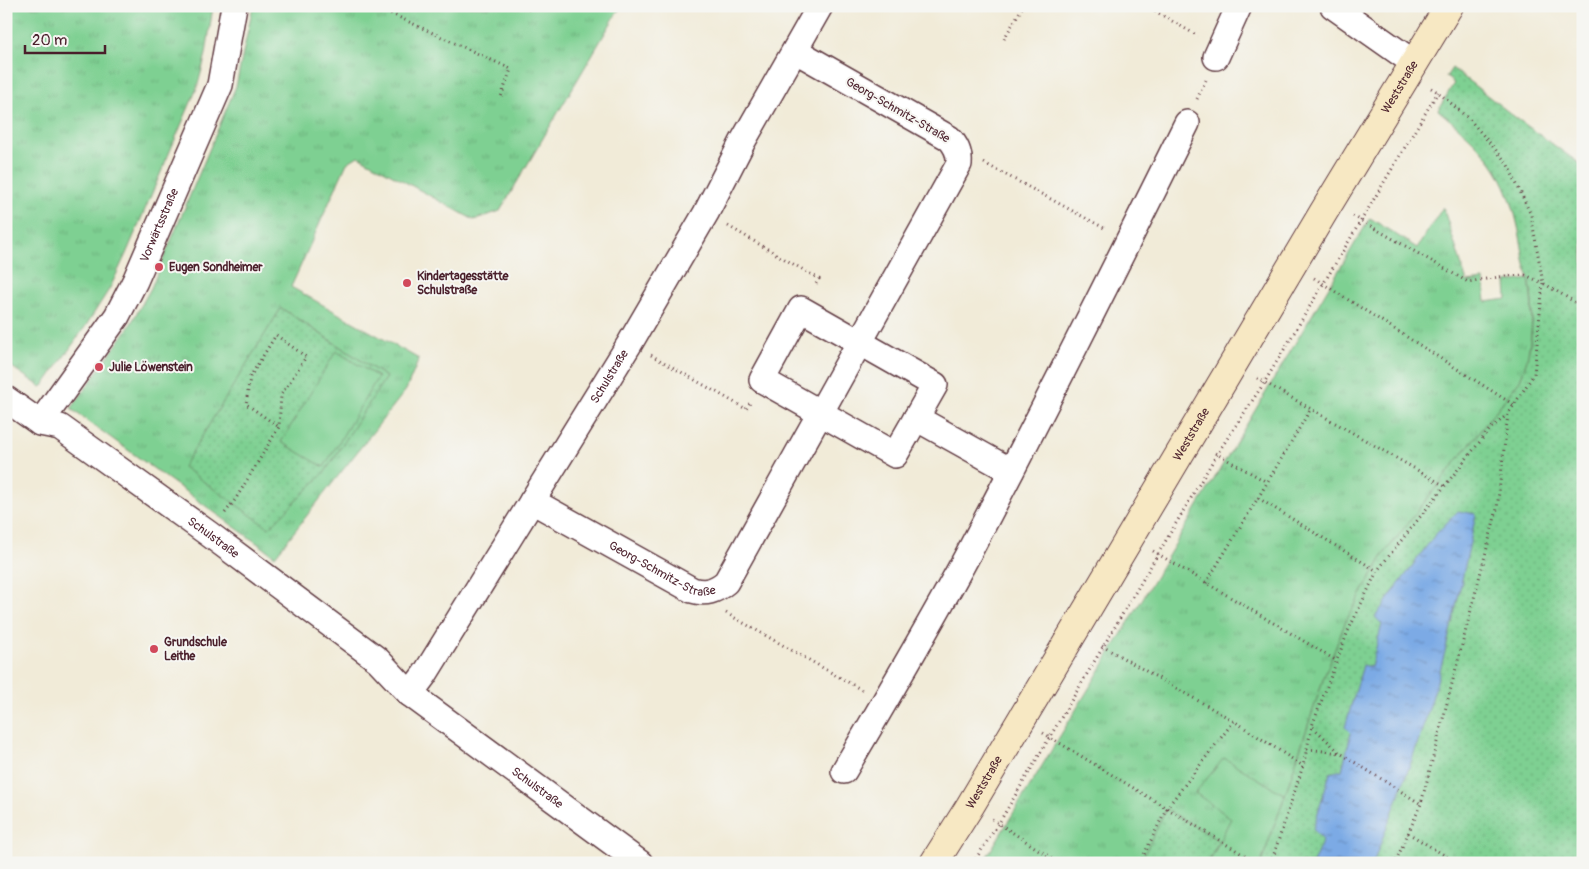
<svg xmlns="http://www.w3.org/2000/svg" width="1589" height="869" font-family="Pangolin,sans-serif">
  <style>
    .grass { fill: url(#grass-tufts); stroke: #64785e; fill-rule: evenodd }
    .park { fill: url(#park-dots); stroke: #64785e }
    .garden { fill: #7ed092; stroke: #64785e }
    .water { fill: url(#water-ripples); stroke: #626488 }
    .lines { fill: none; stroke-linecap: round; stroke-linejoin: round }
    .street-casing { stroke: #633e45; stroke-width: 28 }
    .secondary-casing { stroke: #633e45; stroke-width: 30 }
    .path { stroke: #633e45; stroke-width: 3; stroke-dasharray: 1 4; stroke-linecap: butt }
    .street { stroke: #fff; stroke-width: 25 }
    .secondary { stroke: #f7e8c3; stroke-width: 28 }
    .poi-dot { fill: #d1495b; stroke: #f6f6f2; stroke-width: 2 }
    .labels { text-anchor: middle; stroke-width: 4; stroke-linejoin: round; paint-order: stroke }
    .street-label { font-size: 12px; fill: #4a1f2b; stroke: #f6f6f2 }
    .poi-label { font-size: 12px; font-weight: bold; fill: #4a1f2b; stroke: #f6f6f2; text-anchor: start }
  </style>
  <defs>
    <pattern id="grass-tufts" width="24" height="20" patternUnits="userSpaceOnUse" patternTransform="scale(1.25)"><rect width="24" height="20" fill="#7ed092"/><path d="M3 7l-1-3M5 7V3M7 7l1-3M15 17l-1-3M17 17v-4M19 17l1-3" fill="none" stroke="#6eb27e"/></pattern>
    <pattern id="park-dots" width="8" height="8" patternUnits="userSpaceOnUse" patternTransform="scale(1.25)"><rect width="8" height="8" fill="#7ed092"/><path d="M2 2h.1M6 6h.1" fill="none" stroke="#6eb27e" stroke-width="1.8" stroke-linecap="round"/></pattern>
    <pattern id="water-ripples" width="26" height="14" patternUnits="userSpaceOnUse" patternTransform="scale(1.25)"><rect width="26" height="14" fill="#7baae5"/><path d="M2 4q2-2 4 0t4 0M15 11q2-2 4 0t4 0" fill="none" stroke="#678aba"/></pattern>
  </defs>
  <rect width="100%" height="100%" fill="#f6f6f2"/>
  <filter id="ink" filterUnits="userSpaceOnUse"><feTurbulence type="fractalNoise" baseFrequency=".02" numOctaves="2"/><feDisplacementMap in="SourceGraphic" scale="10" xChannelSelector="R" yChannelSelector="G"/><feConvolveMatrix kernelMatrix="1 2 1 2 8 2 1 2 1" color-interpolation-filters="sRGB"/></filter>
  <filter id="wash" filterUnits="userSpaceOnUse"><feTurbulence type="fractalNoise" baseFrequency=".0096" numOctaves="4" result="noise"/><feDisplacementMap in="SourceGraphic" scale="20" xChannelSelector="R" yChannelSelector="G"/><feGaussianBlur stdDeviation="1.12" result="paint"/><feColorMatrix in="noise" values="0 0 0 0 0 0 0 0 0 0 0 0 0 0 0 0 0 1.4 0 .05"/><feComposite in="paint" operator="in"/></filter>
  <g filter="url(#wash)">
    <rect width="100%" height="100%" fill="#f1ebd8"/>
    <path class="grass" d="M6,6H213L206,54L197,88L126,254L110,288L85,327L44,385L41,387L6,363Z
      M253,6H621L500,211L474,220L358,156L347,163L291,287L419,359L406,390L275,556L71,409L129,327L151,288L236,86ZM281,308L386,377L269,528Z
      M1443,207L1467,282L1484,280L1486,302L1507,299L1506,282L1529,279C1534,312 1533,349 1520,380L1384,554L1346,621L1323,680L1285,795L1261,863H983L1094,680L1370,218L1417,248Z"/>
    <path class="park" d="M1452,68L1515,117L1583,166V863H1261L1285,795L1323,680L1346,621L1384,554L1520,380C1532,352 1534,320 1531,290C1530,280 1526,270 1524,260C1519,227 1512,191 1492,163C1477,142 1457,126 1438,110L1454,83L1446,77Z
      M281,308L386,377L325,472L269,528L183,467Z
      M1166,809L1219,841L1208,863H1140Z"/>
    <path class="garden" d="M336,351L378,377L324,467L281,442Z
      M1224,758L1285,795L1261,863H1209L1231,818L1195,793Z"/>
    <path class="water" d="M1458,511L1476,514C1463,576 1450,638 1432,699C1415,754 1394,809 1373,863H1313L1323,840L1313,829L1330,773L1342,770L1351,733L1345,727L1363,665L1371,667L1382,624L1375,617L1434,536Z"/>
  </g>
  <g filter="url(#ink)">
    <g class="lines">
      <defs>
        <g id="street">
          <path d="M1333,6L1414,63"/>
          <path d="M1216,57L1239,6"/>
          <path d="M801,309L935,385L895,455L762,380Z"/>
          <path id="s1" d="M6,399L40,423L60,427L209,534L378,660L410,694L640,863"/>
          <path d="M916,418L1011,471"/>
          <path id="s2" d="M40,423L117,316L135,281L220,85L234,6"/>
          <path id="s3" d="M532,501L692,590C706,594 715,591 726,582L959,164C960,153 956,145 949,138L796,51"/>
          <path id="s4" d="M410,694L425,674L630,343L706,213L743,141L820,6"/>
          <path d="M844,771C885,701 927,630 966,558C1042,414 1115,268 1187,123"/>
        </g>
        <g id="secondary">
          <path id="s5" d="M934,863L970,806L1323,213L1449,6"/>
        </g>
      </defs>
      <use href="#street" class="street-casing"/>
      <use href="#secondary" class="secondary-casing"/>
      <path class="path" d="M378,6L381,9L511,69L501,97
        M519,6L531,10
        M1146,6L1198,36
        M1004,39L1023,6
        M1431,88L1438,92L1470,120L1507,163L1531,215L1543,283L1583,307
        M1197,99L1206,80
        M984,163L1106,229
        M1353,216L1468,282L1505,276L1525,275L1543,283L1534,374L1508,414L1497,509L1421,804L1395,863
        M728,226L819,279L814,287
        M1314,278L1514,405
        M651,355L746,409L750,403
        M1257,378L1445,486
        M1215,453L1267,482
        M1258,498L1310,410
        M225,513L235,500L279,427L281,395L306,357L276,335L250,377L246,404L279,427
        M1153,551L1337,661
        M1206,583L1258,498L1377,571
        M726,613L862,690
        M1102,646L1234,721L1303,766
        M1313,727L1340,753L1421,804
        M1043,733L1257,863
        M1307,749L1340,753
        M992,819L1059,863
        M1408,833L1457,863
        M973,863L999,823L1217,454L1264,383L1438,92
        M1140,863L1166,809L1234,721
        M1271,863L1303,766L1312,726L1348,631L1377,571L1490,429L1507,415"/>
      <use href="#street" class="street"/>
      <use href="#secondary" class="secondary"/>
    </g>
  </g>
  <g class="poi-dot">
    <circle cx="159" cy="267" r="5"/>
    <circle cx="407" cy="283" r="5"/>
    <circle cx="99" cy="367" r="5"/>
    <circle cx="154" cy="649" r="5"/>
  </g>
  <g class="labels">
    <g class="street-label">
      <text dy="4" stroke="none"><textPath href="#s5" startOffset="905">Weststraße</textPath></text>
      <text transform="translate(898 110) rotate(30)" y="4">Georg-Schmitz-Straße</text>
      <text dy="4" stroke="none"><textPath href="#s2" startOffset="232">Vorwärtsstraße</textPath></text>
      <text dy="4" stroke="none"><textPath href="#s4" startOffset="375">Schulstraße</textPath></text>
      <text dy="4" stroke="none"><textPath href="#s5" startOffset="500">Weststraße</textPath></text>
      <text dy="4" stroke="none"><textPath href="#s1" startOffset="251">Schulstraße</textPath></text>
      <text dy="4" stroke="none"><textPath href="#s3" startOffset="148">Georg-Schmitz-Straße</textPath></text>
      <text dy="4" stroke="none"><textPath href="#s5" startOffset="95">Weststraße</textPath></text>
      <text dy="4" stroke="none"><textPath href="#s1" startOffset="661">Schulstraße</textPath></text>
    </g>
    <g class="poi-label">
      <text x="169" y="271">Eugen Sondheimer</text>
      <text x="417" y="280">Kindertagesstätte<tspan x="417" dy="14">Schulstraße</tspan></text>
      <text x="109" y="371">Julie Löwenstein</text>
      <text x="164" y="646">Grundschule<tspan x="164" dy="14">Leithe</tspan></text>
    </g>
  </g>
  <rect width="1589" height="869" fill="none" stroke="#f6f6f2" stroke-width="25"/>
  <path d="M25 45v8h80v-8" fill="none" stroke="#4a1f2b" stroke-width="2.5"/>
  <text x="32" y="45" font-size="15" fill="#4a1f2b" stroke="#f6f6f2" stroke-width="4" paint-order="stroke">20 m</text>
</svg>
